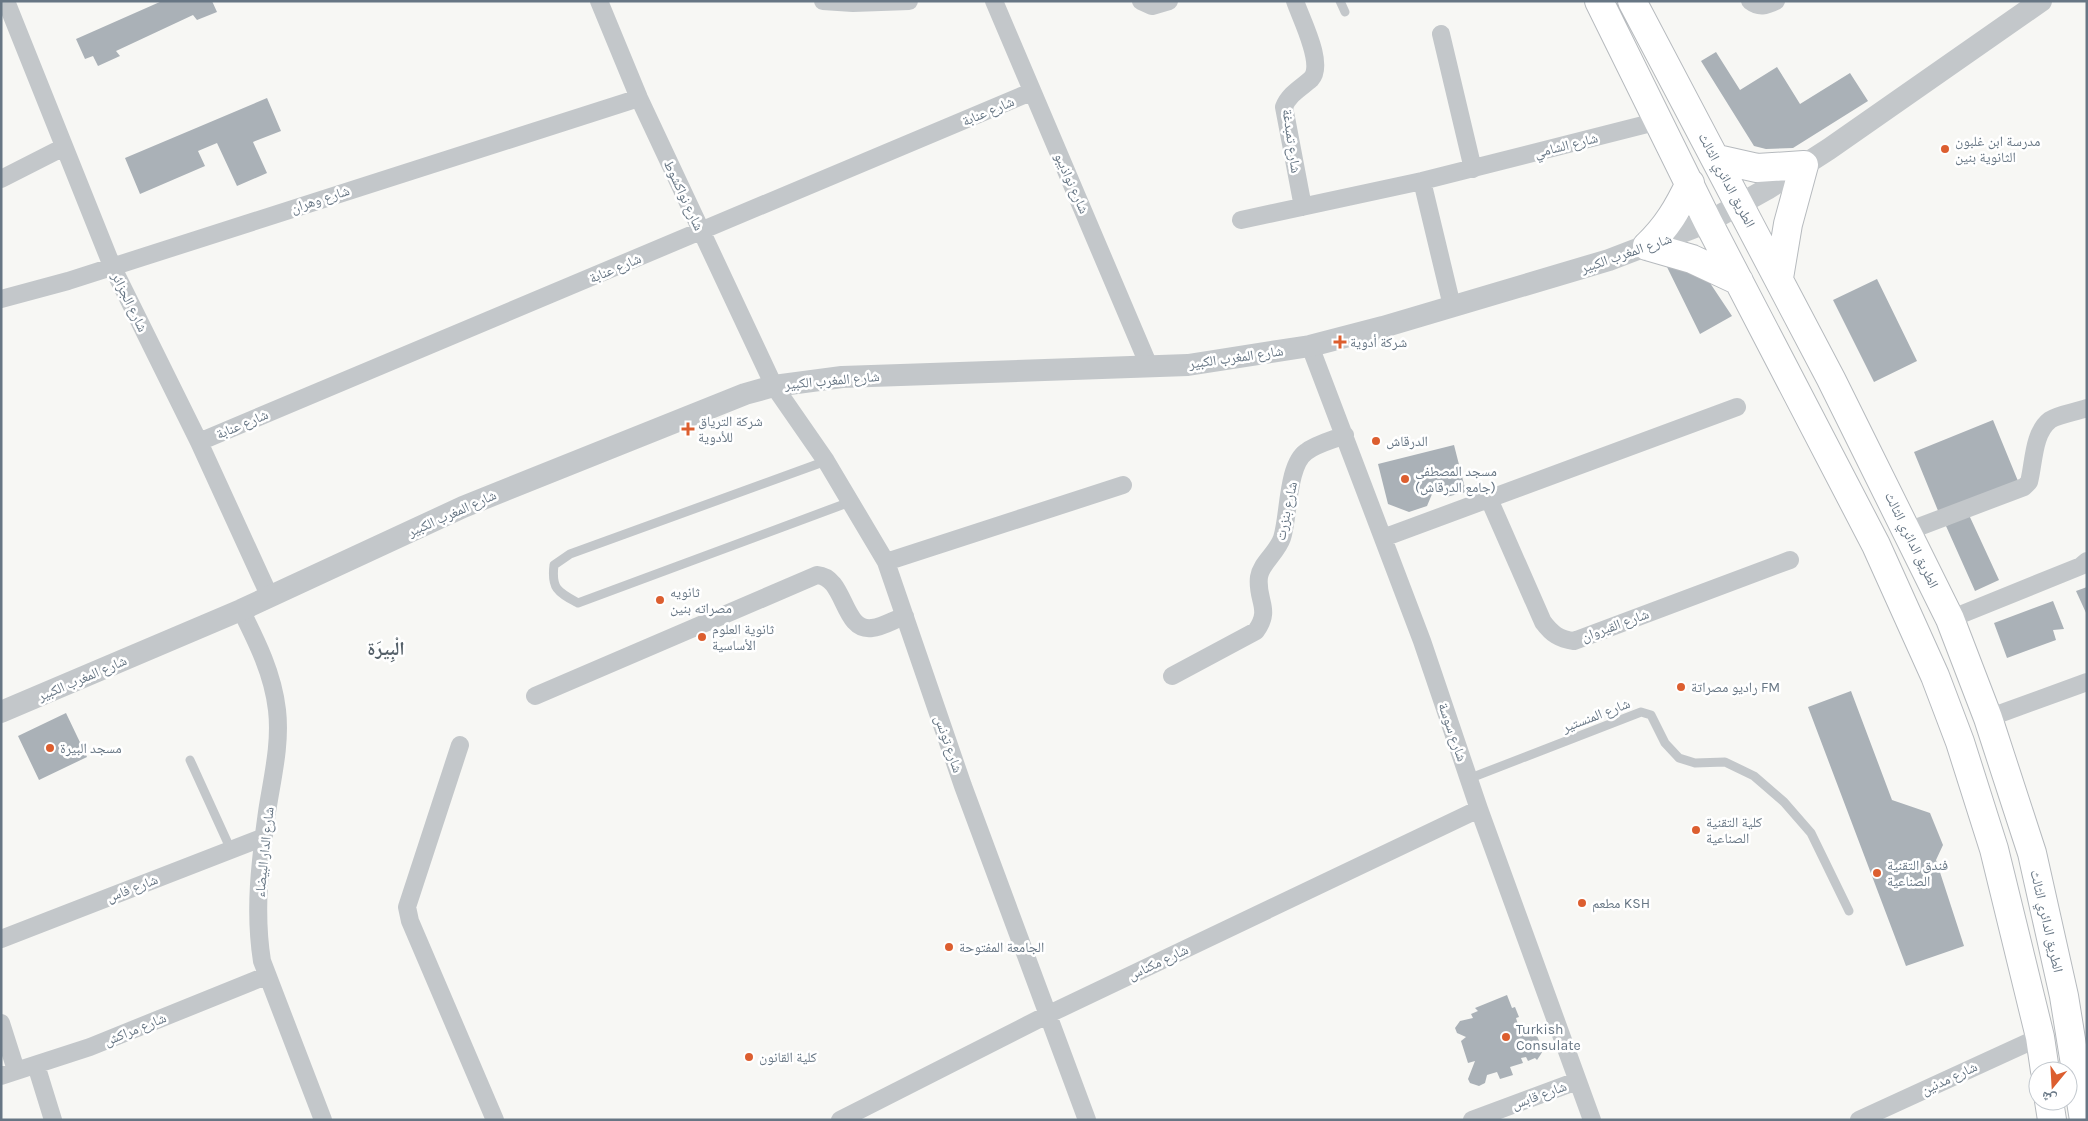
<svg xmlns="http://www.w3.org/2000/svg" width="2088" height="1121" font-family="Karla,'Noto Naskh Arabic',sans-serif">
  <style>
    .building { fill: #aab1b7 }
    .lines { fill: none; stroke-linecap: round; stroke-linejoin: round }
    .primary-casing { stroke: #b6babe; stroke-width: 30 }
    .service { stroke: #c3c7ca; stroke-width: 9 }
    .minor { stroke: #c3c7ca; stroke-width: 18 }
    .tertiary { stroke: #c3c7ca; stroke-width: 22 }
    .primary { stroke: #fff; stroke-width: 28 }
    .poi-dot { fill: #dc5e2f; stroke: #fff; stroke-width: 2 }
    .labels { text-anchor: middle; stroke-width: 5; stroke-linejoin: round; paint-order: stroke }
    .street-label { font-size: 14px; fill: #677684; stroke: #fff }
    .poi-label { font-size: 14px; fill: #677684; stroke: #fff; text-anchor: start }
    .district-label { font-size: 19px; font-weight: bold; fill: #556069; stroke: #fff }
  </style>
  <rect width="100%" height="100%" fill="#f7f7f4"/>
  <path class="building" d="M162,1H212L217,12L197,20L193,15L116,51L120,56L98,66L93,56L85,59L76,39Z
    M1716,52L1740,90L1777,67L1800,104L1850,73L1868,101L1793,148L1766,149L1754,146L1701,61Z
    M267,98L281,131L253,142L267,173L237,186L217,143L198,151L205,166L140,194L125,158Z
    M1667,267L1680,269L1710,283L1732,316L1700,334Z
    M1877,279L1917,361L1874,382L1833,300Z
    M1993,420L2020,486L1941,518L1914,452Z
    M1454,445L1466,492L1446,497L1444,490L1435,487L1427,506L1409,512L1388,504L1378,464Z
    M1969,515L1999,580L1975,591L1946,526Z
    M2087,587V615L2076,591Z
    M2053,601L2064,629L2053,630L2056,640L2007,658L1994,623Z
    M1851,691L1892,800L1930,813L1943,845L1936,860L1964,946L1906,966L1808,707Z
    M66,713L87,757L39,780L18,736Z
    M1507,995L1512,1008L1515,1007L1519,1017L1516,1018L1520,1031L1536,1024L1540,1033L1537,1036L1543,1050L1541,1054L1537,1060L1535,1058L1528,1061L1526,1057L1521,1058L1523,1063L1510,1067L1513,1075L1500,1079L1497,1072L1487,1075L1485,1083L1479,1086L1470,1083L1468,1079L1475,1061L1468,1063L1461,1041L1466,1037L1457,1033L1455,1028L1460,1021L1473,1018L1471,1014L1478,1011L1475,1008Z"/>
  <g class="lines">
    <defs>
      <path id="primary" d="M1599,1L1708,222L1876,545L1935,676L1960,742L1994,849L2040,1037L2045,1071
        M1632,1L1831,379L1950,619L1988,718L2032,853L2064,996L2084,1120
        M1717,159L1757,168L1804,165L1788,224L1779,278
        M1647,246L1692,259L1739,281
        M1647,246C1667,227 1678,208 1690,183
        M2049,1101L2052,1120"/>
    </defs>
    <use href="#primary" class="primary-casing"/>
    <path class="service" d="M1340,1L1345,12
      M826,461L570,554L554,565C551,589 558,592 578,603L850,502
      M190,760L231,850
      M1468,779L1641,712L1651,715L1665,743L1679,758L1695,763L1725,762L1754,776L1784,802L1811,833L1849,911"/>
    <path class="minor" d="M6,1L112,266L199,442L269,595
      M599,1L639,98L774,386L826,461L886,562L963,786L1087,1120
      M823,1L853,3L909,1
      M994,1L1149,366
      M1141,1L1152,6L1169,1
      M1295,1C1301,19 1325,64 1311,79C1301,88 1289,94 1284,107L1303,207
      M1750,1C1759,8 1766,6 1776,1
      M1441,34L1473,169
      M1,179L64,147
      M1422,181L1452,306
      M1241,220L1422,181L1659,121
      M1,299L68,281L639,98
      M1310,346L1422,641L1479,809L1592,1120
      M199,442L1031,92
      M1489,499L1543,622C1552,634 1559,639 1574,641L1790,560
      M1908,531L2024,487L2029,482C2034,463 2033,433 2050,420C2059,414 2076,412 2087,408
      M1383,538L1737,407
      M886,562L1123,485
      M241,610C257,642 273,674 277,710C281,744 272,779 267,812C260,862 254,911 262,961L323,1120
      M1950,619L2081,566L2087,561
      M1172,676L1256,631C1272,609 1256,600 1259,577C1261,563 1277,553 1282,538C1289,517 1287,465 1306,452C1316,444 1333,440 1345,435
      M535,696L817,575C846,577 842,632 872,628C883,627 895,619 905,616
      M1988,718L2087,682
      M460,745L407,907L410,921L495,1120
      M1,939L264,837
      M1,1023L16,1070
      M36,1065L53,1120
      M1,1076L90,1047L266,976
      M840,1120L1049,1014L1479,809
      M1472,1120L1577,1081
      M1859,1120L2040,1037"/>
    <path class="tertiary" d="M1,712L241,610L463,507L745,394L774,386L842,377L1188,365L1310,346L1383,327L1609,260L1708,222L1767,189L1829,149L2041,1"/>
    <use href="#primary" class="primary"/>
  </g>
  <g class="poi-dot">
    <circle cx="1945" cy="149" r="5"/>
    <path d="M1337.5 334.5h5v5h5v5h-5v5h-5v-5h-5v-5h5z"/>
    <path d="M685.5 421.5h5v5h5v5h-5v5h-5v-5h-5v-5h5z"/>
    <circle cx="1376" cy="441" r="5"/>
    <circle cx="1405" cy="479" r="5"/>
    <circle cx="660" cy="600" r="5"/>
    <circle cx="702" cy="637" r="5"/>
    <circle cx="1681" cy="687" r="5"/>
    <circle cx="50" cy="748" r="5"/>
    <circle cx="1696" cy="830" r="5"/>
    <circle cx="1877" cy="873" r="5"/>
    <circle cx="1582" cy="903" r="5"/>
    <circle cx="949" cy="947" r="5"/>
    <circle cx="1506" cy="1037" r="5"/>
    <circle cx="749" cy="1057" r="5"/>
  </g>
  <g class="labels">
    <g class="street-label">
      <text transform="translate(988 111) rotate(-23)" y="5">شارع عنابة</text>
      <text transform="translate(1292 141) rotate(82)" y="5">شارع تمبدغة</text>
      <text transform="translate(1566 145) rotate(-14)" y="5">شارع الشامي</text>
      <text transform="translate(1727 180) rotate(62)" y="5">الطريق الدائري الثالث</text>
      <text transform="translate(1072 183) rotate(66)" y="5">شارع نواذيبو</text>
      <text transform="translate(684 195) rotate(65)" y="5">شارع نواكشوط</text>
      <text transform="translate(320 199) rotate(-18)" y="5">شارع وهران</text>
      <text transform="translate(1626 253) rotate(-19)" y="5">شارع المغرب الكبير</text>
      <text transform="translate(615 268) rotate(-23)" y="5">شارع عنابة</text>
      <text transform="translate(130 302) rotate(64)" y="5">شارع الجزائر</text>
      <text transform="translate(1236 357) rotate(-8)" y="5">شارع المغرب الكبير</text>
      <text transform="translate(832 380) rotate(-5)" y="5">شارع المغرب الكبير</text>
      <text transform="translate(242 424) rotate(-23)" y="5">شارع عنابة</text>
      <text transform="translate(1286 511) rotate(-78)" y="5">شارع بنزرت</text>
      <text transform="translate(452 513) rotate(-24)" y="5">شارع المغرب الكبير</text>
      <text transform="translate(1912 540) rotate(64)" y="5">الطريق الدائري الثالث</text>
      <text transform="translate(1615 625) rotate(-20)" y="5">شارع القيروان</text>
      <text transform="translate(82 678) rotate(-23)" y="5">شارع المغرب الكبير</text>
      <text transform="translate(1596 715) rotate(-21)" y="5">شارع المنستير</text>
      <text transform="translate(1453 732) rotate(71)" y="5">شارع سوسة</text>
      <text transform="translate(949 744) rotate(71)" y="5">شارع تونس</text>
      <text transform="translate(264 852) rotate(-84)" y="5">شارع الدار البيضاء</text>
      <text transform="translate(132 888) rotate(-21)" y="5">شارع فاس</text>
      <text transform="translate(2047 921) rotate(77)" y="5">الطريق الدائري الثالث</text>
      <text transform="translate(1158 962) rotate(-25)" y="5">شارع مكناس</text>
      <text transform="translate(135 1029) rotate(-22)" y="5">شارع مراكش</text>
      <text transform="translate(1949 1078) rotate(-25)" y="5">شارع مدنين</text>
      <text transform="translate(1539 1095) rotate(-20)" y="5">شارع قابس</text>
    </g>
    <g class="poi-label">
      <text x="1955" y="146">مدرسة ابن غلبون<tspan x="1955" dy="16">الثانوية بنين</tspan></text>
      <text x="1350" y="347">شركة أدوية</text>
      <text x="698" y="426">شركة الترياق<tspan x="698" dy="16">للأدوية</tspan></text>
      <text x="1386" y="446">الدرقاش</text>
      <text x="1415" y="476">مسجد المصطفى<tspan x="1415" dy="16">(جامع الدرقاش)</tspan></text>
      <text x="670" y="597">ثانويه<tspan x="670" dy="16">مصراته بنين</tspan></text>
      <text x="712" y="634">ثانوية العلوم<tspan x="712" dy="16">الأساسية</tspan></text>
      <text x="1691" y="692">راديو مصراتة FM</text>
      <text x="60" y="753">مسجد البيرة</text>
      <text x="1706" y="827">كلية التقنية<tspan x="1706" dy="16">الصناعية</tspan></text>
      <text x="1887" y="870">فندق التقنية<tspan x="1887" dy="16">الصناعية</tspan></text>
      <text x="1592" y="908">مطعم KSH</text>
      <text x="959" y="952">الجامعة المفتوحة</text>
      <text x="1516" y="1034">Turkish<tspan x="1516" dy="16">Consulate</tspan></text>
      <text x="759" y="1062">كلية القانون</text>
    </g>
    <g class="district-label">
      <text x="386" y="655">الْبِيرَة</text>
    </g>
  </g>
  <rect width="2088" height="1121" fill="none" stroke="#677684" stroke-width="5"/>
  <g transform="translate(2053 1086) rotate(198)"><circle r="24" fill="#ffffff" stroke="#c2c8ce"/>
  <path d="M0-4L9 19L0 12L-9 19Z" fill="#dc5e2f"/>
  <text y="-8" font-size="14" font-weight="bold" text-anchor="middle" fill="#677684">ش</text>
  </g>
</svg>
